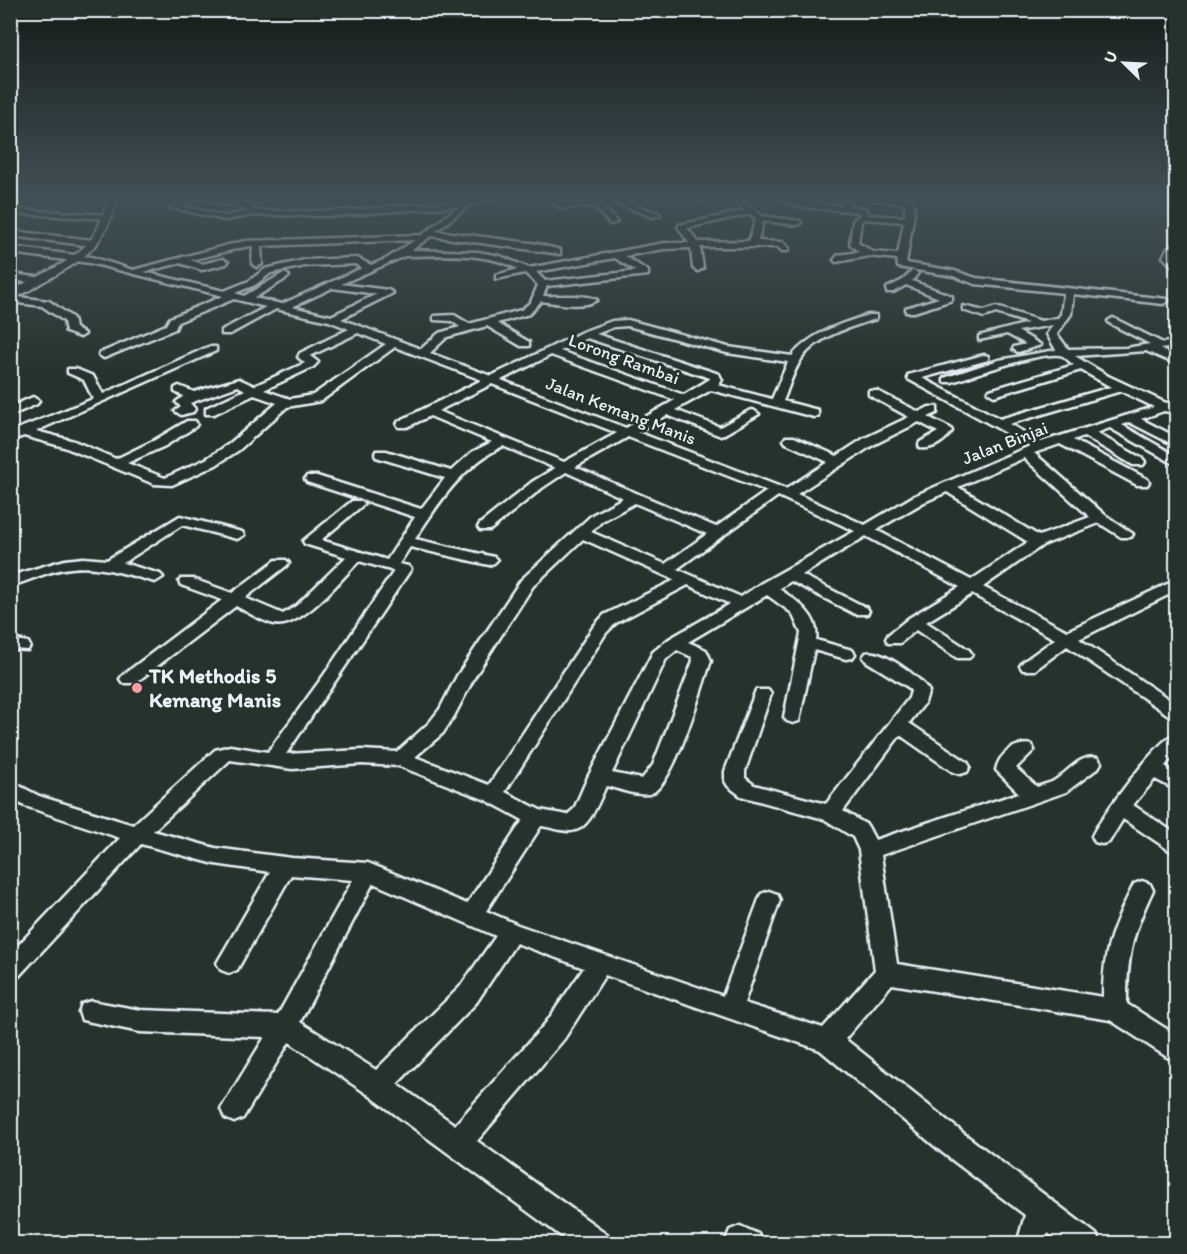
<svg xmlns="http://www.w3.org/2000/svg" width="1187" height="1254" font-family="Itim,sans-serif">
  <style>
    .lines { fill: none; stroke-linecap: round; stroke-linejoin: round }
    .minor-casing { stroke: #e8f1f8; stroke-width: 5 }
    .major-casing { stroke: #e8f1f8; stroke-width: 4 }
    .minor { fill: #26332d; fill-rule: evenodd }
    .major { fill: #26332d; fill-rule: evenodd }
    .poi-dot { fill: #ff9aa2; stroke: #26332d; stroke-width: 2 }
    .labels { text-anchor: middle; stroke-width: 6; stroke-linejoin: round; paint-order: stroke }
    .far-street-label { font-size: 18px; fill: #e8f1f8; stroke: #26332d }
    .poi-label { font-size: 21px; font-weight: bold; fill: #e8f1f8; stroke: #26332d; text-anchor: start }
  </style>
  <rect width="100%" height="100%" fill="#26332d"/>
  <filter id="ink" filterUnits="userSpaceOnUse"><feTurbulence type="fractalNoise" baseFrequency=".0167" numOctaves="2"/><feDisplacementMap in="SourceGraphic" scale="12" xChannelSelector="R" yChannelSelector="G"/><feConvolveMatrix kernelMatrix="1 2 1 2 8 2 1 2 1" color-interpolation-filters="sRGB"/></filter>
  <g filter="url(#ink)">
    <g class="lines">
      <defs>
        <path id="minor" d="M184,199H195L182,206L225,216L247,212L243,208L201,199C215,199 229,202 243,203C251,203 259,199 268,199L251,207L255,211H333L496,199L471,204L436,231L538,244L560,250V254L431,236L412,250L478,252L500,256L529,268L664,243H689L678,227L679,225L745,211L731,199H740L762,216L800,221L801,223L797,225L763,221L758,241L783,242L789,249L788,251H782L778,247H700L703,268L698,271L693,268L691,248L664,249L625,256L648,271V275L547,286L543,296C556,297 589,294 597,300C584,309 556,303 541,301L529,314L497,323L529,342V346H521L487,326L447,337L430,353L491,376L582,332L612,321L628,320L728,347L792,356C811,333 840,324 868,315H876V319C850,327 818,336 802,358C793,371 789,387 783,401L818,410V416L814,417L711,390L675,410L720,427L749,411L753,410L759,414L721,436L667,415L637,432L786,489L828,462L786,443L784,440L786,437H794L837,456L863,439L909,417L869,395V391H877L919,412L929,407H937V413L928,417L950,428L952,431C945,441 933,450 920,448L919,445L920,442L938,432L919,422L873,445L797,494L865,525L914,496L1030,446L908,379V375L984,355L988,356V360L922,378L1000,419L1111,387L1081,370L994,396L988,392L990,390L1074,365C1071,363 1066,358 1063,356C1047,349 971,376 952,382H944V378L999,360L1056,350L1047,334L1053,325L1018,331L1041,345L1018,352L1013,349L1014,347L1026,344L1007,334L979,340V336L1028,323L996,313L984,317L963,310V306L984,311L996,307L1041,321L1058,318L1061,314L1064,293L975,284L953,276L898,267L897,259L869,256L836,262L834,260L838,255L859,252L850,244L853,221L860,215L859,212L803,207L777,199L841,206L843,199H851L849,207L865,208L868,215L905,217V204L868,199H913L914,213L906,263L955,271L976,278L1167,299L1168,301L1163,304L1073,294L1071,314L1057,334L1068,349L1126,348L1150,344L1109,323L1108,321L1113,318L1163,343L1176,341V347L1160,349L1176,357V364L1146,351L1075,356L1108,376L1166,403L1176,401L1175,413L1164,411L1141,419L1176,437V446L1129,422L1122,425L1176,456V465L1110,428L1096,433L1143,459L1145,462L1143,465H1133L1084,436L1073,440L1147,479L1149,482L1147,485H1137L1060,444L1034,453L1105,515L1133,534L1131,537H1121L1099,523L1043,545L983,587L1067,631L1176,580V591L1079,639L1176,704V718L1170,716L1067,646L1035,670H1023L1020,666L1023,662L1055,639L972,594L926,622L969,650L972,654L969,658H957L916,630L900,643H888L886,639L888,635L909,618L960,587L866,536L802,575L867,608L869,611L867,614H855L791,581L779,589C796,600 820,616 816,640L852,650L855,654L852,658L846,659L814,650L799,721L793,723L787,721L784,717L801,633L792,613L767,595L688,642L706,650L711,661C701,688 676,781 652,793C641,798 617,788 606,786C599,800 590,830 571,831C561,831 550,827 541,826L486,911L518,925L723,996L761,894L769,891L777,894L780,900L744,1003L823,1028L875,970L859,850L853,837L824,819L741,796L728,786L725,781V771L756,690H768L771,694L745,771V778L754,785L826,804L909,698L911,691L908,687L866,661L863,657L866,653C882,649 920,677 929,691L924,704L909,723L967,762L970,767L967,772L960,774L953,772L900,735L843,811L867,825L875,840L1019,793L996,770C999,754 1016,741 1032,745L1034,750L1016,768L1037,787C1042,785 1047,784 1052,782C1067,774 1080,753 1098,758L1101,763L1098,768L1066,792L881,855L897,964L1103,997C1103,949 1113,926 1134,884L1142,881L1150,884L1153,890C1132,934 1127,955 1127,1004L1176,1035V1061L1167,1057L1110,1020L892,984L845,1039L963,1133L1096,1234L1100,1244H1062L1048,1233L1046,1244H1017L1025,1215L943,1153L820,1050L605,975L564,1039L477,1141L607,1234L611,1244H572L369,1095L289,1042L243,1118L234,1122L225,1118L221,1109L265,1037L140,1032L82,1020L79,1012L82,1004L91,1001L140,1010L278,1015L353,880L291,875L237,970L229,973L221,970L217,963L270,872L215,864L141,844L18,977L10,980V954L120,838L25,806L10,798V781L39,796L133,825L215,750L230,746L268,752L324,675L394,571L359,561C341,579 301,630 274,624C261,621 248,612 236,606L135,683H123L120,679L123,675L222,600L181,585L179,582L181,579H193L232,593L276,560H286L289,563L286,566L245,598L283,614L296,606L346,557L305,544L303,541L352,501H362L364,504L321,540L387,560L415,517L307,482L305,479L307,476H317L421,509L445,478L376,457L375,454L376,451H386L451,471L472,452L492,442L430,416L407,427H399L397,424L399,421L482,380L395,347L321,401L287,407L239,450L216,465L172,485L154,484L64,447L24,436L10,441V432L93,399L84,380L68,373V369H76L93,376L103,394L208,347H216V351L36,431L74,441L116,459L155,440L187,421H195L197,424L195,427L165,446L127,463L165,478L206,459L229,444L277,403L254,395L214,414H206V408L245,390L238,386L190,403L195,409L193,412L181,415L175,411L181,407L176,402L184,396L175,392V388L179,386L194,392L239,379L254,386L305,363L298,357L300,353L349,329L329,321L276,309L230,334H222V330L266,307L234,299L178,322L175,329L104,358L99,355L100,353L166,325L170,318L223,296L90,263L10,253V247L91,257L133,270L244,241L422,235L459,206L333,216L253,215L225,220L170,207ZM750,214L756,219L749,241L698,242L687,228ZM864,219L904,222L898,254L873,252L858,243L861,222ZM415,240L386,259L371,265L357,258L305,260L265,269L249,281L224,291L144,272L180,263L202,270L226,264L228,262L223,259L202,264L191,260L244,247L253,246L252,264L257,267L262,264L261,246ZM405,256C442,256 484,251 518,269L496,275V279L525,273L538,285L531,302L521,310L469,324L454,315L434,316V320L452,321L460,327L439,333L421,349L341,319L393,293L388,290L341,284ZM615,258L636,271L545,281L536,272ZM355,264L362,268L282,304L254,298L287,278L289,276L284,273L244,296L235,293L255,285L271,273L305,266ZM332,288L377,294L331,316L292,307ZM628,326L727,353L788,362L772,399L718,385L722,380L719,374L596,334L614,327ZM358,333L386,344L313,395L290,399L264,390L313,367L318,362L310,356ZM587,338L710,378V379L684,395L560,351ZM551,355L675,400L626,428L501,380ZM492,384L617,433L564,462L438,411ZM1121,391L1154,407L1041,442L1009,424ZM628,437L767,491L716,527L575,467ZM503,446L555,468L532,482L480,524L478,527L480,530H490L542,488L566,472L623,498L592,515L521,580L457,676L440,709L429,723L397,752L362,750L286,754L411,569L408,566L399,564L410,547L489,565L494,563L497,560L494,557L415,539C439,502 462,466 503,446ZM1024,458L1090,517L1039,536L958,487ZM947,492L1028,542L971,580L876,530L924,502ZM778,496L855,531L760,584L741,597L677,569ZM635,503L707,534L665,564L591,532L602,521ZM583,539L675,580L604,615L594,626L489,785L415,757L443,733L454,716L475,676L533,586ZM688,585L730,604L669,639L653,652L588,777L574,809L567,815L540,810L505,792L606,633L616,623ZM677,650L692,657L693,661L653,765L642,779L612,773L666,659ZM230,760L292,769L362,764L399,766L486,800L523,820L467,904L368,863L292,858L215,848L153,831ZM373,883L496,936L460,987L376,1070L300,1022ZM516,943L584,968L546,1023L455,1125L397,1084L476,1003Z
          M549,199H558L563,203L599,202L617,222L610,224L594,206L561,208Z
          M698,199H706V200L702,202Z
          M620,200L659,213L660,215L653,217L617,204L616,202Z
          M10,209L107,215L111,217L107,219L10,213Z
          M10,231L93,240L97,243L93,246L10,236Z
          M1176,243V250L1173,257L1176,262V270L1163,257L1167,249Z
          M913,270L918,273L912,281L952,296V300L914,312H906V308L939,298L906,285L893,292H887V288L903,280Z
          M10,274L37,277L42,280L37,283L10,280Z
          M10,296L49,301L73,318L75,328L85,334L80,337L66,332L64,321L42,306L10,302Z
          M33,397L39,401L37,404L10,416V407Z
          M180,516L242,532L244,535L237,539L182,525L123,563L160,574L163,577L155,582C125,574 96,563 64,569C45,572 29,581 10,586V576L65,560L83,558L107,560Z
          M10,639L28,642L30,646L28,650L10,649Z
          M1176,733V752L1165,766L1176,774V790L1155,779L1133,805L1176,834V852L1169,850L1123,819L1109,842L1102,844L1095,842L1092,836C1102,816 1158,739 1176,733Z
          M740,1226L758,1234L762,1244H727L726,1240L730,1230Z"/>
        <path id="major" d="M108,199H118C103,247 86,259 43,282C33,288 22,296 10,299V291C37,276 73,263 92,238C100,227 104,212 108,199Z"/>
      </defs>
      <use href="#minor" class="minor-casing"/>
      <use href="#major" class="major-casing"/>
      <use href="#minor" class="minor"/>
      <use href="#major" class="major"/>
    </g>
  </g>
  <linearGradient id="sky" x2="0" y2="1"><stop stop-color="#151c19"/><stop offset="0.53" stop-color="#415057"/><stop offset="1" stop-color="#415057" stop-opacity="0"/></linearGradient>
  <rect width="1187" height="375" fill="url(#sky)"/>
  <circle class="poi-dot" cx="137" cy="688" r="6"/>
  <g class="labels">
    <g class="far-street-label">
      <text transform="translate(624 359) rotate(20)" y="6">Lorong Rambai</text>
      <text transform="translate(621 411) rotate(21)" y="6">Jalan Kemang Manis</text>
      <text transform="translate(1005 443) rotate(-21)" y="6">Jalan Binjai</text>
    </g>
    <g class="poi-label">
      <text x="149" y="683">TK Methodis 5<tspan x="149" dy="24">Kemang Manis</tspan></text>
    </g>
  </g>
  <rect width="1187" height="1254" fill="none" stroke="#26332d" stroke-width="36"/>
  <rect x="18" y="18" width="1151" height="1218" fill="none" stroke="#e8f1f8" stroke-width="2" filter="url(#ink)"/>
  <g transform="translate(1124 63) rotate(294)" stroke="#26332d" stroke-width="4.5" paint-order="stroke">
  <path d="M0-4.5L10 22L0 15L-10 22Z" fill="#e8f1f8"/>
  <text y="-9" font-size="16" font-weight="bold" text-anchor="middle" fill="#e8f1f8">U</text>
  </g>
</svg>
